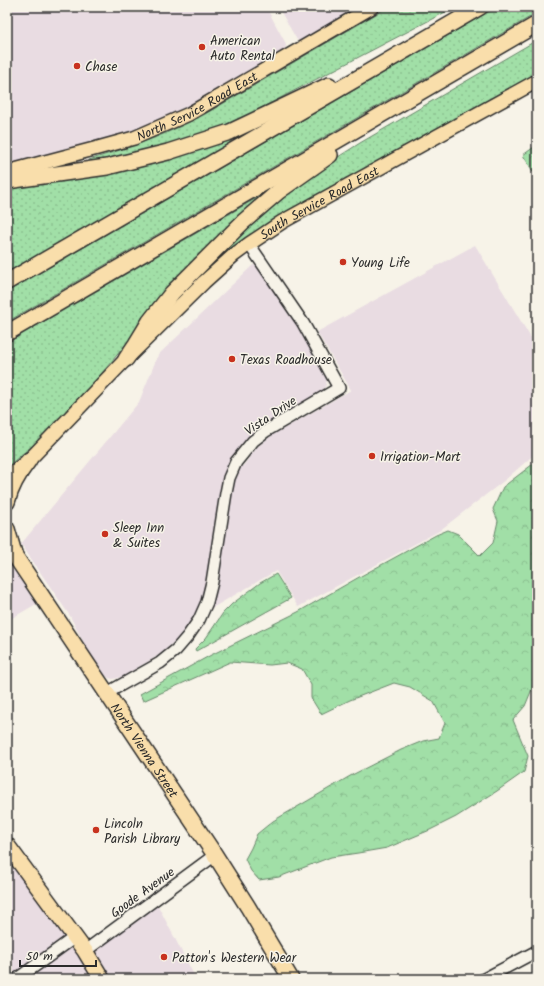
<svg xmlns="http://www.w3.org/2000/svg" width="544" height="986" font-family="Kalam,sans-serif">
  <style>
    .built { fill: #e9dce2 }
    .grass { fill: url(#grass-dots); stroke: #668569 }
    .forest { fill: url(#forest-crowns); stroke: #668569 }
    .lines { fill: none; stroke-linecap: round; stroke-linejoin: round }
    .minor-casing { stroke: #2b2b2b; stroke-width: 14 }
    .major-casing { stroke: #2b2b2b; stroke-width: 16 }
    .highway-casing { stroke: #2b2b2b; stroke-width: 18 }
    .minor { stroke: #f7f3e8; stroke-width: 11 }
    .major { stroke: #f9deab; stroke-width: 13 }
    .highway { stroke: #f9deab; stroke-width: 15 }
    .poi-dot { fill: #c8321e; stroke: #f7f3e8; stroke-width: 1.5 }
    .labels { text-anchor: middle; stroke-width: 3; stroke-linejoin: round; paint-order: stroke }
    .poi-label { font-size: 13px; fill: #2b2b2b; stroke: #f7f3e8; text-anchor: start }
    .street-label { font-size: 13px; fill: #2b2b2b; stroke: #f7f3e8 }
  </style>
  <defs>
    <pattern id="grass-dots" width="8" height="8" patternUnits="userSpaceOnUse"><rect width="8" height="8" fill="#a1dfa7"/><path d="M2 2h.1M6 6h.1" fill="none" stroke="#8bc090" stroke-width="1.8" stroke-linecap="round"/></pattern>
    <pattern id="forest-crowns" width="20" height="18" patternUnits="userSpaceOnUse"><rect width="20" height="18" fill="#a1dfa7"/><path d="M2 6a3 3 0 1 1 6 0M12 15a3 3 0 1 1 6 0" fill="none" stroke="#8bc090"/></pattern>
  </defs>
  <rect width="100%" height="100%" fill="#f7f3e8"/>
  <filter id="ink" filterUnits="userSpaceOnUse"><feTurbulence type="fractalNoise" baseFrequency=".025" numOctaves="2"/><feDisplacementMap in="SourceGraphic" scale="8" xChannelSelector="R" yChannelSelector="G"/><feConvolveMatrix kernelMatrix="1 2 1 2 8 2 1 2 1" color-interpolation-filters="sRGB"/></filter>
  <g filter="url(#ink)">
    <path class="built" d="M7,7H266L285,42L286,46L283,53L200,100L151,124L106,140L60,153L7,165Z
      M278,7H360L300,42L297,40Z
      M475,245L537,348V452L505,480L439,531L298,607L276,571L193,619L179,637L161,654L122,677L113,679L109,678L106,676L92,659L70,616L21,544L139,402L158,355L253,265L256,266L260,269L296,323L324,372L327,378L326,385L322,392L261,427L246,440L230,463L243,466L257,447L271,436L351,390L317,332Z
      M7,559L38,603L7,621Z
      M7,853L78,953L156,902L196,979H16L7,967Z"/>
    <path class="grass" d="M388,7H455L238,120L209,132L171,145L90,163L89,160C110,153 131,147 151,139C170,132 187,123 205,114Z
      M497,7H537V13L7,322V292Z
      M537,40V73L289,210C257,230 227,251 200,277L199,275L219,253L280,199L324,166L360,143Z
      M230,139L231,141L230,143L7,273V189L134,168Z
      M260,196L261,198L132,337L102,373L65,416L50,431L7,467V343Z"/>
    <path class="forest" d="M537,145V178L523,155Z
      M537,459V671L535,682L525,706L513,720L528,756L524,772L497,791L456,817L430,830L387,848L358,853L331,857L279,877L259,880L251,871L245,859L251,848L257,834L273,821L352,775L401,750L423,741L439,738L445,723L433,701L410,687L394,683L350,700L321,714L311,698V685L302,669L287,663L270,665L230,662L143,701L140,694L211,655L298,612L361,576L436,535L448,530L458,534L480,556L493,543L498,521L493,509L503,487L533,464Z
      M276,574L291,598L196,651L195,649L206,638L223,613L232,604L260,583Z"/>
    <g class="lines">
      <defs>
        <path id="minor" d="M107,693L160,663L176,650L188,636L199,620L207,602L212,582L226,493L229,478L236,462L253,441L266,431L339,388L303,323L249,244
          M85,951L215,855
          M17,979L75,937
          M484,979L537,951"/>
        <g id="major">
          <path id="s1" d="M7,172L94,149L134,138L189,114L372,7"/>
          <path id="s2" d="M7,477L29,460L126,359L204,282L234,255L249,244L282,222L537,81"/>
        </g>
        <g id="highway">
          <path d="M7,181L107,167L168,152L230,132L329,85"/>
          <path d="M7,282L480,7"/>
          <path d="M7,333L537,24"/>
          <path d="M126,359L136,344L150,321L172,293L243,222L279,191L330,155"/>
          <path d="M7,502C11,486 19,473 29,460"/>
          <path d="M7,529L14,553"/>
          <path id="s3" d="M7,544L215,855L248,907L291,979"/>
          <path d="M7,845L85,951L102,979"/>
        </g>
      </defs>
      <use href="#minor" class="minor-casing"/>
      <use href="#major" class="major-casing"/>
      <use href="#highway" class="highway-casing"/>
      <use href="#minor" class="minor"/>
      <use href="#major" class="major"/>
      <use href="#highway" class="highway"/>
    </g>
  </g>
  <g class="poi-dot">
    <circle cx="202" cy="47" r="4"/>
    <circle cx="77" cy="66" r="4"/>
    <circle cx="343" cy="262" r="4"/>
    <circle cx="232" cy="359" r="4"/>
    <circle cx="372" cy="456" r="4"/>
    <circle cx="105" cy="534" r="4"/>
    <circle cx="96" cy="830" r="4"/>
    <circle cx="164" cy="957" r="4"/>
  </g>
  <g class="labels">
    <g class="poi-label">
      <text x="210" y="45">American<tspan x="210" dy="15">Auto Rental</tspan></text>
      <text x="85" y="71">Chase</text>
      <text x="351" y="267">Young Life</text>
      <text x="240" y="364">Texas Roadhouse</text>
      <text x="380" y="461">Irrigation-Mart</text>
      <text x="113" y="532">Sleep Inn<tspan x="113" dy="15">&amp; Suites</tspan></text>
      <text x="104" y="828">Lincoln<tspan x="104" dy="15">Parish Library</tspan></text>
      <text x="172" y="962">Patton's Western Wear</text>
    </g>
    <g class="street-label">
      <text dy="5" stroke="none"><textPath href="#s1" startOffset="202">North Service Road East</textPath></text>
      <text dy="5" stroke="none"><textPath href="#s2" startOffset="418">South Service Road East</textPath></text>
      <text transform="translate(270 415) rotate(-34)" y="5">Vista Drive</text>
      <text dy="5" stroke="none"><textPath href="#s3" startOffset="248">North Vienna Street</textPath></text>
      <text transform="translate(142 892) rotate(-36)" y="5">Goode Avenue</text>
    </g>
  </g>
  <rect width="544" height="986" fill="none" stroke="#f7f3e8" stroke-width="24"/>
  <rect x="12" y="12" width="520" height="962" fill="none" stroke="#2b2b2b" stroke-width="1.5" filter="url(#ink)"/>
  <path d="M20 960v6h76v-6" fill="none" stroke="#2b2b2b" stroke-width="2"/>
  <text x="26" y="960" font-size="12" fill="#2b2b2b" stroke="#f7f3e8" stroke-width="3" paint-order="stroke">50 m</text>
</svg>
